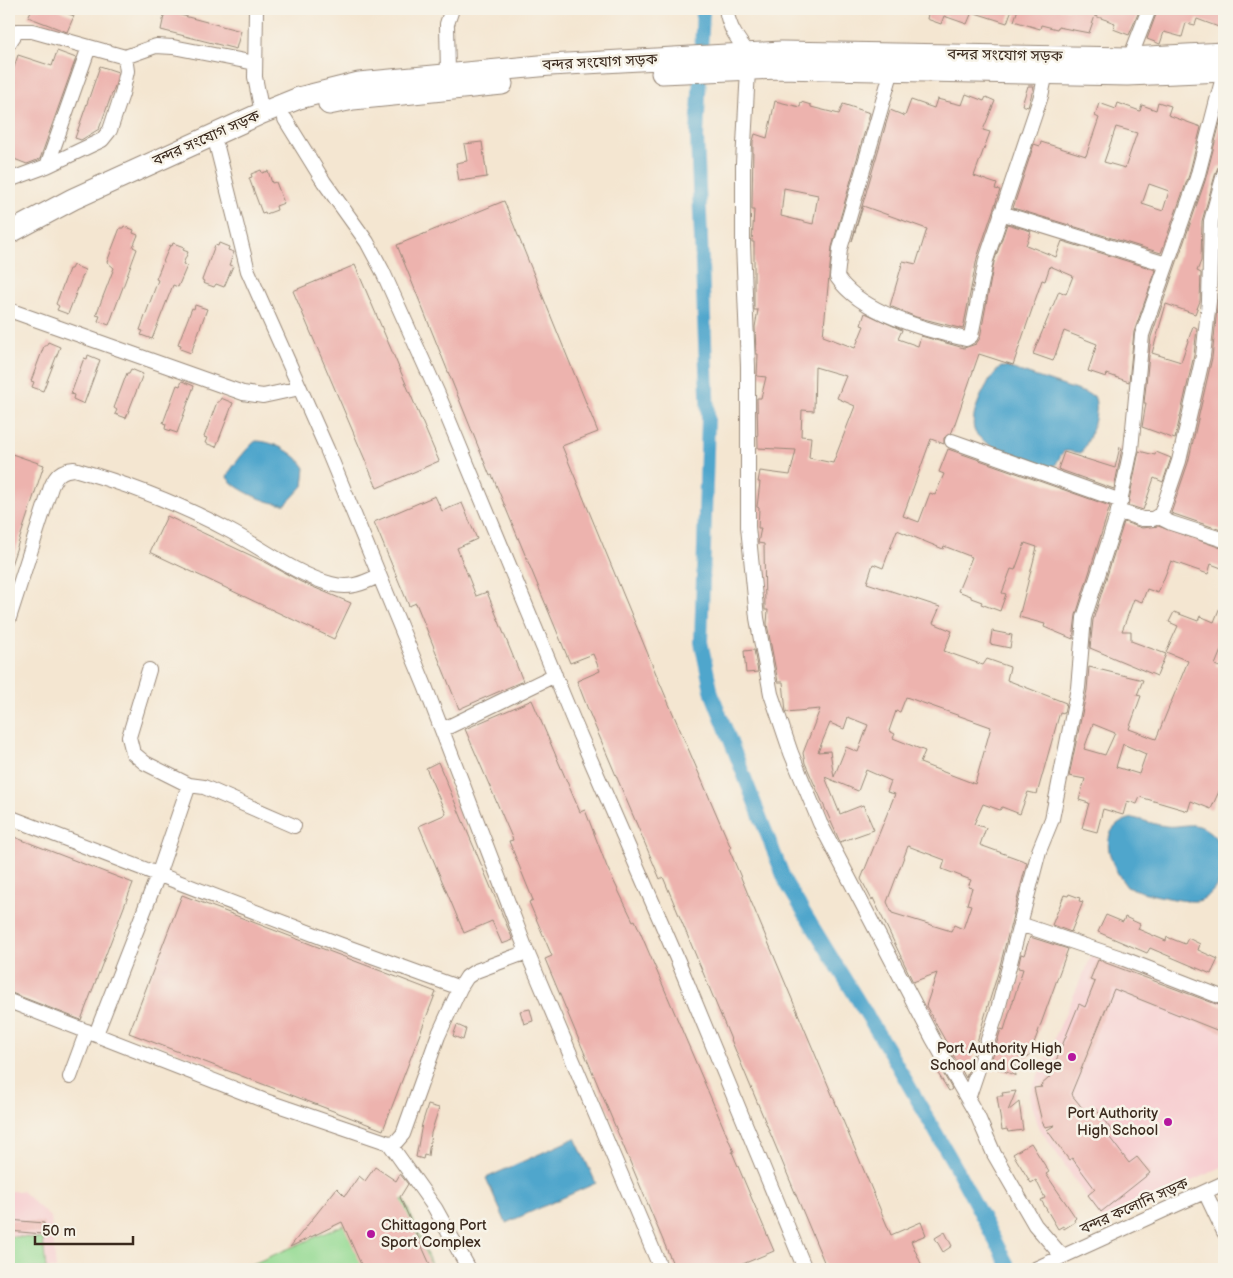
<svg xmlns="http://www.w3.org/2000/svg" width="1233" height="1278" font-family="'Balsamiq Sans','Noto Sans Bengali',sans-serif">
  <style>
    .built { fill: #f7cfd1; fill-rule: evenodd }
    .green { fill: #94da93; stroke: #688258 }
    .water { fill: #4fa6cc; stroke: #456875 }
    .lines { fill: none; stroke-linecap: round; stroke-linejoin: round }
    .canal { stroke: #4fa6cc; stroke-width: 14 }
    .building { fill: #edb3ae; fill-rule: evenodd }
    .minor-casing { stroke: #988878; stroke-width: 16 }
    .highway-casing { stroke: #988878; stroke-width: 23 }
    .minor { stroke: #fff; stroke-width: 14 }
    .highway { stroke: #fff; stroke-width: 21 }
    .poi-dot { fill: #b5179e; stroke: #f7f3e8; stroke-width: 2 }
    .labels { text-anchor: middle; stroke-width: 5; stroke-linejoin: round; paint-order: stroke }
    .street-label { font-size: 15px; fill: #3b2a1e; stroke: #f7f3e8 }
    .poi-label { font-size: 15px; fill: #3b2a1e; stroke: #f7f3e8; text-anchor: end }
  </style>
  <rect width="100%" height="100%" fill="#f7f3e8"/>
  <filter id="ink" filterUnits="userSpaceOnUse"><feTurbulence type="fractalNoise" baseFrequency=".02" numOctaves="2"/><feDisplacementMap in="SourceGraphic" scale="10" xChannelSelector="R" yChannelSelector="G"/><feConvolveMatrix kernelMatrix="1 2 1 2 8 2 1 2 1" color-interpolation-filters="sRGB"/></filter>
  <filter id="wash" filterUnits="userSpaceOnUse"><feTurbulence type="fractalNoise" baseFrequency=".0096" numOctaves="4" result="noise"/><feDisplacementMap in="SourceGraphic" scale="20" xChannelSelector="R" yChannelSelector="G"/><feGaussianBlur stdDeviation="1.12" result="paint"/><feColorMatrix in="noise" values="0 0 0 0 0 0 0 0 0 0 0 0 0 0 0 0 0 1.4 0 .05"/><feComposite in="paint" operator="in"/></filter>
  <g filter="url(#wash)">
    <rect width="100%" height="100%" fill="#f4e6d1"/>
    <path class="built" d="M1094,950L1224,999V1005L1100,956L1091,979L1106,986L1085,1007L1079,1005L1062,1087L1046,1080L1034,1090L1042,1122L1050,1135L1084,1111L1070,1092H1072L1112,992L1111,988L1224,1033V1166L1103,1222L1039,1127L1029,1095ZM1096,1109L1112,1130L1107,1134L1129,1163L1138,1157L1150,1174L1101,1212L1088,1195L1095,1189L1072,1158L1069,1160L1054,1141Z
      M9,1191H22L51,1218L56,1269H9Z"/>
    <path class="green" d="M404,1199L433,1269H241Z
      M9,1236L43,1239L46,1269H9Z"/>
    <path class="water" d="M1001,367H1007L1094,396C1101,411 1090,440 1081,453C1060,450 1065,448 1055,466C1038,469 984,448 975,432C967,417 988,377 1001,367Z
      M256,441C273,441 296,453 305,468L303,486L286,504C272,506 233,489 227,477C229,470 250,444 256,441Z
      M1133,818C1144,820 1155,825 1166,826C1181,828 1193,820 1207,830C1231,845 1228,887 1201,900C1191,905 1139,892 1127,887C1110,865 1093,827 1133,818Z
      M575,1138L596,1183L506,1223L486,1178Z"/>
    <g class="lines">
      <path class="canal" d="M703,9L697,136L708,419L701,642L712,694L786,883L889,1051L954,1164L1010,1269"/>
    </g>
    <g id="blocks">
      <path class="building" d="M32,9H56L74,16L67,32L28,17Z
        M929,9H1012L1007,23L972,12L967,24L944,16L941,24L927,19Z
        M1018,9H1140L1129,35L1113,29L1115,23L1095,16L1089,33L1058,27L1057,29L1041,25L1040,29L1014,21Z
        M1158,9H1224V29L1197,19L1195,25L1186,23L1182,37L1164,32L1160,44L1147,39Z
        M165,11L241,31L236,49L161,30Z
        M57,51L76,58L40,159L27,164L9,157V83L18,55L52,66Z
        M100,66L118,72L116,83L99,129L81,140L75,138Z
        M1028,86H1034L1028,107L1022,105Z
        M966,94L984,101L986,97L995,101L983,130L990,132L974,176L997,184L995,189L1000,190L977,258L963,329L916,317L890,306L903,261L916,264L927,229L863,206L852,241L890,110L905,116L911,100L934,108L937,99L962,105Z
        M775,101L800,107L801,102L811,105V107L839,114L843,104L870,113L832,247L823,336L855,348L864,326L861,325L865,313L902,330L898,339L918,346L921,336L964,348L976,344L980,338L994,262L1007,224L1031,231L1026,245L1056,257L1062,241L1156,270L1134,332L1129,382L1107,374L1106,377L1088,371L1097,344L1064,331L1053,361L1033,354L1059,291L1066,294L1073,276L1050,266L1045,281L1042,280L1013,365L979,354L952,432L944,438V444L931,439L903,516L919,522L930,493L935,495L944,474L939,472L948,449L1110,506L1076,615L1073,639L1044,627L1045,624L1019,617L1037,547L1025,543L1015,570L1011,569L1002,593L1006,594L1000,611L981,604L982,602L971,598V596L958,591L972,557L944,546L943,549L897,530L883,568L873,564L867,583L940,607L933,623L952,631L944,651L983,665L987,659L1010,667L1007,680L1066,703L1064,713L1060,712L1037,794L1028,792L1020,814L1002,807L1000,810L983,804L974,824L986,828L980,845L1027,862L998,973L966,1078L926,1006L937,973L913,982L873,898L872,900L861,879L895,794L887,792L891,781L866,770L858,791L825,777L840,814L863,805L874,830L840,842L805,763L803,753L820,709L786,712L783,682H778L767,624L768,610H765L764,544L758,543L761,528H758L759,508L757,507L760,482H758L760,471L790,475L796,450L758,448L757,398H761L766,377L757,376L758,354H756L755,327L758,310H754V242H752L754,210H752L753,141L755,134L767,138ZM784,188L818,195L813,224L781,216ZM815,367L846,376L837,398L855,406L833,463L809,458L811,437L801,436L802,410L814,411ZM906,697L991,727L975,784L920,763L925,751L893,738L895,734L889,731L896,711L900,712ZM848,717L868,725L858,752L846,747L834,777L830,751L818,752L830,723L844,729ZM908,846L945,860L942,869L971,880L968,887L972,888L967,904L971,905L963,929L954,925L951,931L892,913L887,902Z
        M1158,102L1171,106L1168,115L1201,127L1189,175L1161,253L1013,208L1034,144L1040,146L1041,142L1086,156L1099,118L1095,116L1099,103L1116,109L1118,103L1140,111L1142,105L1156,110ZM1116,127L1137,133L1125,168L1104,162ZM1149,184L1169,191L1163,211L1142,204Z
        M1224,107V165L1218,167L1216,172L1202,221L1201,261L1197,271L1201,273L1200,301L1195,314L1166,304L1152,353L1181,362L1193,326L1197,328L1194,355L1175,439L1142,427L1146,403H1144L1151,337L1205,181Z
        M482,142L487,177L459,181L456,163L467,161L464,144Z
        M261,170L262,173L268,171L272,183L276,182L284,203L276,206L277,210L266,214L265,212L262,213L249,178L252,177L251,174Z
        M504,201L598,432L562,446L659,681L731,848L729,849L891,1235L921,1222L926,1235L911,1241L922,1266L914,1269H827L663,877L660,879L589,712L577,681L600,671L593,654L570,663L492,475L490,476L397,245Z
        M1224,206V248L1219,247L1220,222Z
        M124,226L134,230L133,233L138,235L133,247L137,249L109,325L98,321L100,316L96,315L114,268L107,262L120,228H123Z
        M173,243L184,247L183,250L188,252L183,264L187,266L178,287L173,285L152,339L141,335L143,331L140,330L158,280L156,279L170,245L172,246Z
        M219,243L229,247L228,250L234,252L229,265L233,266L224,287L216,284L214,287L203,283L204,281L202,280L215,245L218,246Z
        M73,265L85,270L68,314L57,310L59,306L56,304L69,269H71Z
        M355,265L439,461L377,488L293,291Z
        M1218,299H1224V474L1221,483L1224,484V531L1171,513L1188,463L1212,358Z
        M195,305L207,309L191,353L180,349L181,345L178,344L192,308L194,309Z
        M48,342L60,347L43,391L32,387L34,382L31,381L44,346H46Z
        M88,355L100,360L84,404L73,399L74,395L71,394L84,358L87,359Z
        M131,369L143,374L126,418L115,414L117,410L114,408L127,373H129Z
        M182,381L194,386L177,433L165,429L166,424L163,423L177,385L180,386Z
        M221,398L233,403L216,447L205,443L207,438L204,437L217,402H219Z
        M1120,447L1122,448L1114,489L1058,469L1064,452L1115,468Z
        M1139,451L1155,455L1156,452L1171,458L1163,482L1154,478L1143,510L1128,505Z
        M9,453L44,465L11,565H9Z
        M435,496L442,511L462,503L477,539L457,548L476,596L487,592L523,681L459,709L416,603L409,606L374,522Z
        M167,516L267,563L301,582L351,603L334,639L150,552Z
        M1124,522L1142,528L1158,526L1224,549V569L1211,564L1208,574L1171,561L1158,593L1147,589L1142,602L1134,599L1122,631H1131V641L1166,654L1157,676L1090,648L1093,620Z
        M1224,597V643L1215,665L1224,669V788L1221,787L1211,809L1191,801L1188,811L1140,797L1137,804L1127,801L1123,815L1103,809L1097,832L1082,828L1089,803L1079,800L1085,779L1069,776L1087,690L1089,667L1143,680L1137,695L1141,696L1129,729L1156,739L1188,661L1166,652L1178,626L1169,622L1174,612L1198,621L1200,616L1214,622ZM1093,724L1115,733L1105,755L1084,749ZM1123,744L1146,754L1139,774L1116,767Z
        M992,631L1012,635L1010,648L990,644Z
        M754,650L758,672L746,673L744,651Z
        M532,700L580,812L585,810L607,867L633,921L635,920L734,1152H732L774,1251L731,1269H675L545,959L552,956L529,902L533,900L509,841L513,840L465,729Z
        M438,762L513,940L502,944L492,921L464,933L419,826L446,814L426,768Z
        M9,835L133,883L81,1020L9,992Z
        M1069,894L1080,898L1079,901L1083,902L1071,932L1052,925L1064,895L1068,896Z
        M182,895L436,992L383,1130L129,1033Z
        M1106,915L1123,922L1125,917L1140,924L1138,929L1166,941L1167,937L1185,944L1188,938L1200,944L1198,950L1218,959L1211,974L1150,948L1147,953L1098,932Z
        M1030,937L1068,949L1029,1057L1014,1060L1016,1076L990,1065L1001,1029L1004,1030L1023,969L1018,968L1021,954L1024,955Z
        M1098,960L1224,1007V1033L1114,989L1071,1094L1088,1115L1096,1109L1112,1131L1107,1134L1129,1163L1137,1157L1150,1173L1101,1212L1088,1195L1095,1189L1072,1158L1069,1160L1047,1130L1055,1125L1045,1127L1042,1122L1034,1088L1042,1087L1040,1086L1049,1078L1079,1004L1085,1007L1095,982L1090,980Z
        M530,1009L533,1021L524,1024L520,1011Z
        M457,1025L466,1029L463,1040L453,1036Z
        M936,1061L952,1089L949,1091L932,1064Z
        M1016,1091L1008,1111L1019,1102L1023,1130L1008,1132L1007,1129L1002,1130L997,1096H1003L1002,1093Z
        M428,1105L439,1108L431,1133L428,1156L424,1155L423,1159L416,1157L422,1124Z
        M1031,1143L1049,1172L1046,1174L1076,1218L1074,1220L1075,1222L1064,1229L1063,1226L1058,1229L1041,1200L1045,1198L1036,1180L1031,1183L1013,1154Z
        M375,1167L396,1181L400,1174L408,1184L400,1197L432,1269H363L342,1222L290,1247L337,1188L345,1196L359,1176L365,1181Z
        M9,1220L44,1223L43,1234L9,1231Z
        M945,1232L952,1246L943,1252L935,1238Z"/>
    </g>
  </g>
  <g filter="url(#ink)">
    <use href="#blocks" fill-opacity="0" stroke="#988878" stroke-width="1"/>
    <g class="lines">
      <defs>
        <path id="minor" d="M256,9L255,77L262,113
          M726,9C729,28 737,39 749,54
          M9,43L17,31H32L125,57L156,46L173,47L255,63
          M1130,58L1149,9
          M748,70L743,163V244L748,366V527L757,618L771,694L791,753L820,823L933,1039L978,1117L994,1154L1035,1225L1062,1256
          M892,70L840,249L837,277C861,313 925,330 966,339L971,336L986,260L1041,96L1046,73
          M448,74L447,24L452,9
          M285,119L324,182L367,242L382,270L438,394L575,724L678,961L805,1269
          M217,147L248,271L327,449L425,686L527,952L661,1269
          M47,166L89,47
          M9,180L47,166L102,140L110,130L122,94L127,71L125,57
          M1001,213L1166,264
          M9,310L243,393L263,396L300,388
          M952,441L1121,501
          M1118,511L1142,519H1153L1161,514L1179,461L1203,356L1209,301L1211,221L1224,174
          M1161,514L1163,519L1171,523L1224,540
          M9,618L51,487C56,475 61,470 74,469C128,484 180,504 230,531C262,548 295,574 331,584C349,589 362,584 378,576
          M149,670L129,737L133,753L145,763L189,785L204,787L294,826
          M442,730L555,675
          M9,817L339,944L460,988
          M1020,924L1124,959L1224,998
          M9,1001L263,1100L389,1143L396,1142L403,1134L438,1036L460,988L467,977L476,971L527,952
          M96,1034L158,875L189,785
          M70,1077L87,1031
          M968,1099L997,1013L1039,851L1052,819L1078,688L1084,618L1117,516L1131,449L1142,335L1197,178L1224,73
          M389,1143L435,1208L469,1269
          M1205,1192L1224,1232
          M1035,1269L1224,1183"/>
        <path id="highway" d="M662,73L778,68L1127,75L1224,71
          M329,104L353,99L502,84
          M9,233L73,199L262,113L299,98L359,83L550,65L781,52L1130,58L1224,53"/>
      </defs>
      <use href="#minor" class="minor-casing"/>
      <use href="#highway" class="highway-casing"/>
      <use href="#minor" class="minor"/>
      <use href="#highway" class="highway"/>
    </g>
  </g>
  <g class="poi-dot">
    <circle cx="1072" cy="1057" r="5"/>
    <circle cx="1168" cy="1122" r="5"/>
    <circle cx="371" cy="1234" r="5"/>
  </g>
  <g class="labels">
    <g class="street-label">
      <text transform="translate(1005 55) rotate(1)" y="5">বন্দর সংযোগ সড়ক</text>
      <text transform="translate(600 62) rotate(-3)" y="5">বন্দর সংযোগ সড়ক</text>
      <text transform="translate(206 138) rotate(-24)" y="5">বন্দর সংযোগ সড়ক</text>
      <text transform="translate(1134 1206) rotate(-24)" y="5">বন্দর কলোনি সড়ক</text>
    </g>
    <g class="poi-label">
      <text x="1062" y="1053">Port Authority High<tspan x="1062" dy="17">School and College</tspan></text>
      <text x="1158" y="1118">Port Authority<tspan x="1158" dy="17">High School</tspan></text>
      <text x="381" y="1230" text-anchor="start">Chittagong Port<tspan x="381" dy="17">Sport Complex</tspan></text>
    </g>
  </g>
  <rect width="1233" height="1278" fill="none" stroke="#f7f3e8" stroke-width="30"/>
  <path d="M35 1236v8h98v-8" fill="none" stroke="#3b2a1e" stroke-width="2.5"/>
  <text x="42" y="1236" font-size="15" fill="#3b2a1e" stroke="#f7f3e8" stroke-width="4" paint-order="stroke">50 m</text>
</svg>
